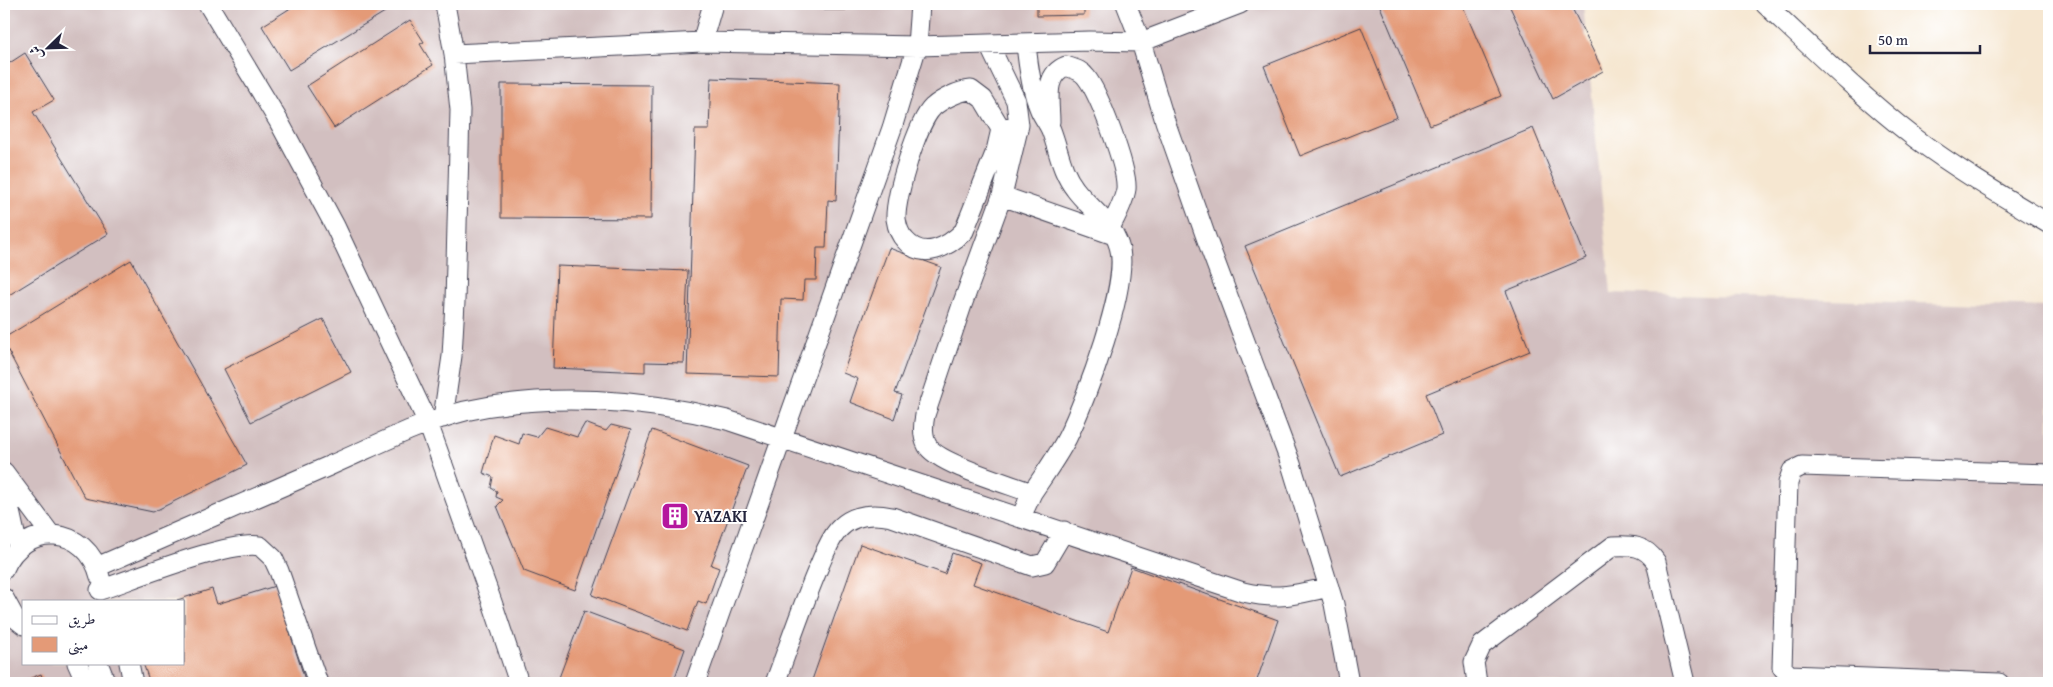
<svg xmlns="http://www.w3.org/2000/svg" width="2053" height="687" font-family="'Gentium Book Plus',Amiri,serif">
  <style>
    .industrial { fill: #d2bfc0; fill-rule: evenodd }
    .building { fill: #e49a77 }
    .lines { fill: none; stroke-linecap: round; stroke-linejoin: round }
    .minor-casing { stroke: #424052; stroke-width: 21 }
    .minor { stroke: #fff; stroke-width: 19 }
    .labels { text-anchor: middle; stroke-width: 4; stroke-linejoin: round; paint-order: stroke }
    .poi-label { font-size: 16px; font-weight: bold; fill: #22223b; stroke: #fff; text-anchor: start }
  </style>
  <rect width="100%" height="100%" fill="#fff"/>
  <filter id="ink" filterUnits="userSpaceOnUse"><feTurbulence type="fractalNoise" baseFrequency=".02" numOctaves="2"/><feDisplacementMap in="SourceGraphic" scale="10" xChannelSelector="R" yChannelSelector="G"/><feConvolveMatrix kernelMatrix="1 2 1 2 8 2 1 2 1" color-interpolation-filters="sRGB"/></filter>
  <filter id="wash" filterUnits="userSpaceOnUse"><feTurbulence type="fractalNoise" baseFrequency=".0096" numOctaves="4" result="noise"/><feDisplacementMap in="SourceGraphic" scale="20" xChannelSelector="R" yChannelSelector="G"/><feGaussianBlur stdDeviation="1.12" result="paint"/><feColorMatrix in="noise" values="0 0 0 0 0 0 0 0 0 0 0 0 0 0 0 0 0 1.4 0 .05"/><feComposite in="paint" operator="in"/></filter>
  <g filter="url(#wash)">
    <rect width="100%" height="100%" fill="#f6e7d1"/>
    <path class="industrial" d="M4,4H1583L1611,293L2049,307V683H4ZM24,601H184V663H24Z"/>
    <g id="blocks">
      <path class="building" d="M297,4H398L289,70L262,26Z
        M770,4H798V6L770,7Z
        M824,4H846V10H824Z
        M1037,4H1084V15L1037,16Z
        M1379,4H1462L1501,96L1430,125Z
        M1519,4H1570L1603,71L1553,99L1510,7Z
        M410,20L424,42L420,44L433,65L334,128L307,86Z
        M1361,27L1397,117L1300,156L1264,66Z
        M25,53L54,100L33,112L108,234L4,298V64L5,66Z
        M711,78L840,83L836,201L828,200L826,248H817L816,280H804L803,300L781,299L779,377L687,374L695,130H709Z
        M501,84L652,85L651,219L501,218Z
        M1533,128L1586,258L1506,291L1530,351L1426,394L1442,435L1340,477L1245,246Z
        M889,248L941,267L895,393L902,395L894,419L850,402L858,379L843,373Z
        M131,260L247,465L153,512L85,498L4,343V338Z
        M557,266L688,271L684,363L645,362V372L553,368Z
        M323,319L351,372L251,422L224,369Z
        M585,423L606,431L611,425L631,430L575,590L524,571L497,506L503,500L496,497L497,491L491,488L493,477L483,473L494,435L519,444L522,433L537,437L545,427L577,437Z
        M652,430L748,466L711,565L719,568L706,604L698,601L687,631L592,595Z
        M860,544L945,574L952,553L981,563L973,584L1108,632L1131,567L1278,620L1256,683H811Z
        M275,586L306,683H150L143,663H184V601L177,600L212,589L217,604Z
        M584,611L685,649L673,683H557Z
        M41,674L44,683H27L26,680Z"/>
    </g>
  </g>
  <g filter="url(#ink)">
    <use href="#blocks" fill-opacity="0" stroke="#424052" stroke-width="1"/>
    <g class="lines">
      <defs>
        <path id="minor" d="M208,4L278,120L335,226L428,423L492,602L519,683
          M1126,4L1141,42L1165,121L1207,240L1291,464L1334,604L1349,683
          M1765,4C1814,50 1862,97 1915,138C1958,170 2004,197 2049,224
          M702,42L713,4
          M1026,43C1028,66 1031,89 1040,110C1043,117 1048,123 1051,130C1059,151 1061,171 1075,189C1089,208 1112,222 1119,246C1131,282 1085,402 1067,438C1057,457 1044,475 1032,493
          M989,45L1016,101L1019,125L1002,196L962,305L925,415C923,425 922,436 927,445C937,464 1009,484 1032,493L1021,517
          M454,54L702,42L917,46L1090,41L1141,42L1240,4
          M1050,122C1050,102 1043,75 1066,66C1074,69 1081,70 1086,77C1099,93 1128,169 1126,189C1124,202 1116,216 1110,228
          M1001,129L996,151L964,231C948,247 923,261 905,240C900,235 897,226 896,219C895,197 917,122 933,107C942,99 959,91 971,90L983,99L1001,129L1019,125
          M1002,196L1114,235
          M443,418L452,356L455,302L460,110L454,54L445,4
          M4,472L51,535
          M4,484L18,547
          M97,567C174,533 252,500 329,466C373,447 418,423 465,411C550,392 643,399 727,420L1243,592C1278,600 1294,595 1329,587
          M4,569C25,520 87,525 100,577
          M100,590C133,579 230,540 260,546L273,558L279,571L318,683
          M4,598L15,618L24,625
          M77,663L86,683
          M98,663L106,683
          M129,663L133,683
          M695,683L892,128L917,46L920,4
          M775,683C790,643 803,603 820,564C825,552 830,539 838,530C852,514 873,513 892,517L1032,566L1045,563L1064,531
          M1477,683L1474,662L1482,645L1613,546C1631,545 1645,545 1656,562L1685,683
          M1999,683L1789,675L1782,667L1788,483L1792,471L1802,466L2049,474"/>
      </defs>
      <use href="#minor" class="minor-casing"/>
      <use href="#minor" class="minor"/>
    </g>
  </g>
  <defs>
    <symbol id="building-square" viewBox="-11 -11 22 22"><rect x="-9" y="-9" width="18" height="18" rx="4" fill="#b5179e" stroke="#fff"/><path d="M-4-6H4V6H1V3H-1V6H-4ZM-2.5-4.3h1.7v1.8h-1.7ZM.8-4.3h1.7v1.8H.8ZM-2.5-1h1.7V.8h-1.7ZM.8-1h1.7V.8H.8Z" fill="#fff"/></symbol>
  </defs>
  <g fill-rule="evenodd">
    <use href="#building-square" x="659" y="500" width="32" height="32"/>
  </g>
  <g class="labels">
    <g class="poi-label">
      <text x="694" y="522">YAZAKI</text>
    </g>
  </g>
  <rect width="2053" height="687" fill="none" stroke="#fff" stroke-width="20"/>
  <rect x="22" y="600" width="162" height="65" fill="#ffffff" stroke="#a7a7b1"/>
  <rect x="32" y="616" width="25" height="8" fill="#ffffff" stroke="#a7a7b1"/>
  <text x="68" y="624" font-size="15" fill="#22223b">طريق</text>
  <rect x="32" y="637" width="25" height="15" fill="#e49a77" stroke="#a7a7b1"/>
  <text x="68" y="650" font-size="15" fill="#22223b">مبنى</text>
  <g transform="translate(48 48) rotate(247)" stroke="#ffffff" stroke-width="4" paint-order="stroke">
  <path d="M0-4L9 19L0 12L-9 19Z" fill="#22223b"/>
  <text y="-8" font-size="14" font-weight="bold" text-anchor="middle" fill="#22223b">ش</text>
  </g>
  <path d="M1870 45v8h110v-8" fill="none" stroke="#22223b" stroke-width="2.5"/>
  <text x="1878" y="45" font-size="15" fill="#22223b" stroke="#ffffff" stroke-width="4" paint-order="stroke">50 m</text>
</svg>
